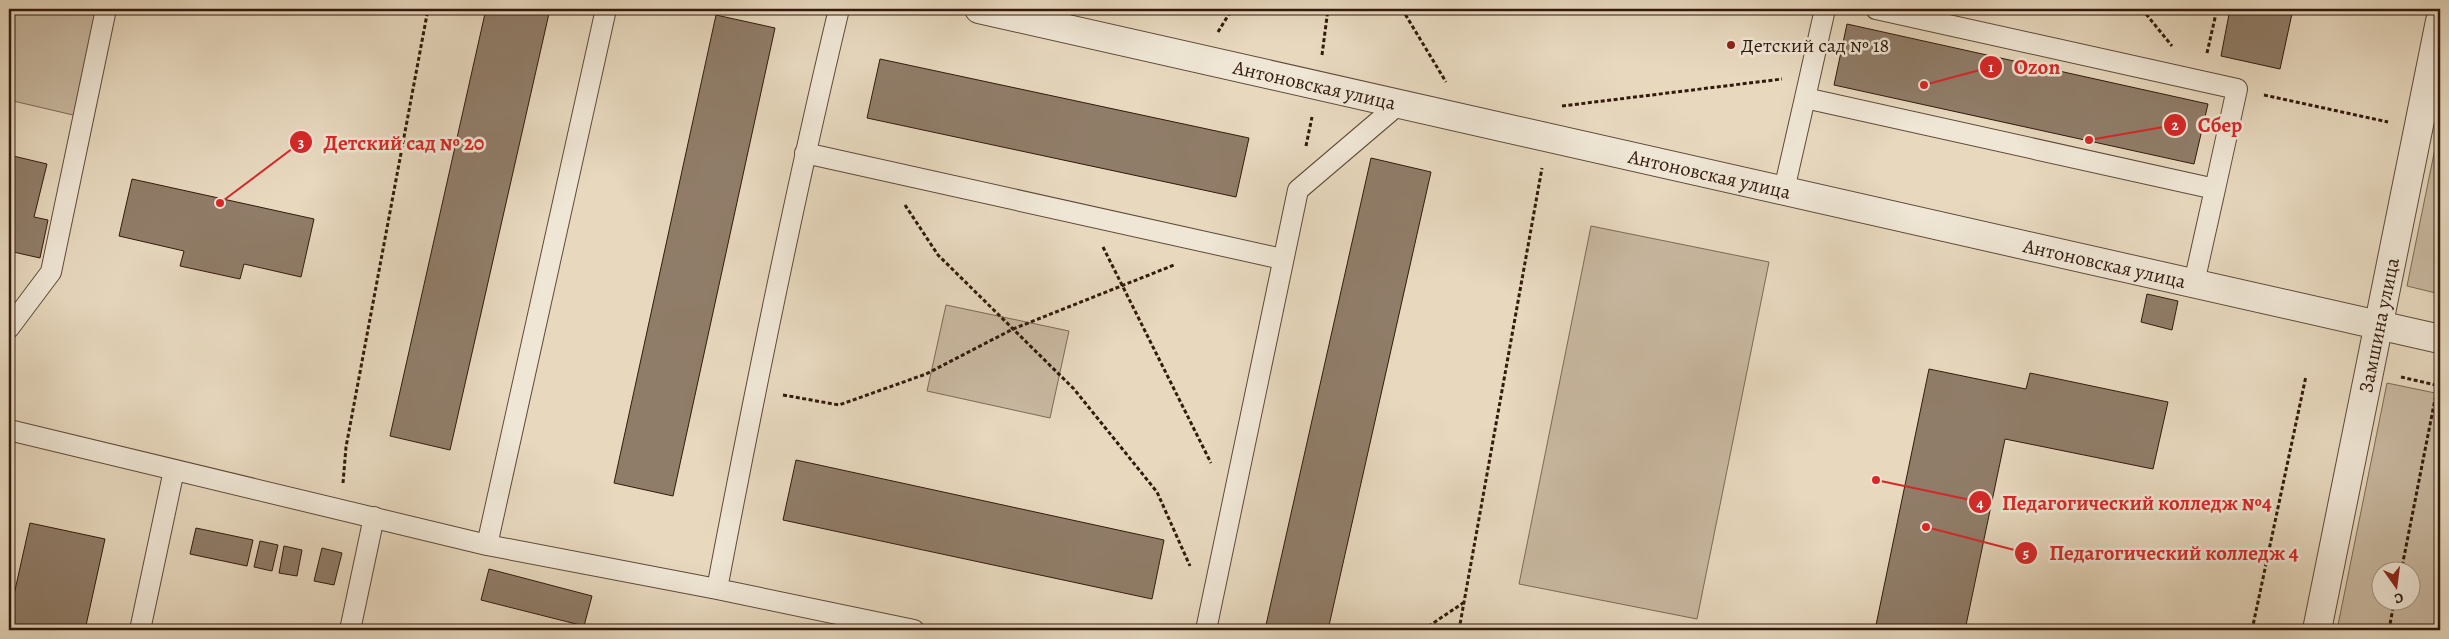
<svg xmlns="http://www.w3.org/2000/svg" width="2449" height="639" font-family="Alegreya,serif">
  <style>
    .green { fill: #c8b8a0; stroke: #7d6956; fill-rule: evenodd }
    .building { fill: #907d69; stroke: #321a0c }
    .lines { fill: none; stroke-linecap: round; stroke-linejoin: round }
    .service-casing { stroke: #5f4a38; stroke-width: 22 }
    .minor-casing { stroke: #5f4a38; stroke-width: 30 }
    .tertiary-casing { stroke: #5f4a38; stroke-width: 30 }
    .path { stroke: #321a0c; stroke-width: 3; stroke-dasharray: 4 2.5; stroke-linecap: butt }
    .service { stroke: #efe6d5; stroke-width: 20 }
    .minor { stroke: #efe6d5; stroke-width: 28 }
    .tertiary { stroke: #efe6d5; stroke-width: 28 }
    .poi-dot { fill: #8f2418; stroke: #efe6d5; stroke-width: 2 }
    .labels { text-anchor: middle; stroke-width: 5; stroke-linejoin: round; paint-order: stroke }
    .poi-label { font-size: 20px; fill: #321a0c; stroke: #efe6d5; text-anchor: start }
    .street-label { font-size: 20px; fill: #321a0c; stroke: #efe6d5 }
    .leader { fill: none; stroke: #d62828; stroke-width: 2 }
    .callout-dot { fill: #d62828; stroke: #efe6d5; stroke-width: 2 }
    .mark-label { font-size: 15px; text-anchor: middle; font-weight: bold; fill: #fff }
    .callout-label { font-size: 21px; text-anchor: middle; font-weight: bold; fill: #d62828; stroke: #efe6d5; stroke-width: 5; stroke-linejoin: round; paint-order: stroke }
  </style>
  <rect width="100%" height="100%" fill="#e7d8be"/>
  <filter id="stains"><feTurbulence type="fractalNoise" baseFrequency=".004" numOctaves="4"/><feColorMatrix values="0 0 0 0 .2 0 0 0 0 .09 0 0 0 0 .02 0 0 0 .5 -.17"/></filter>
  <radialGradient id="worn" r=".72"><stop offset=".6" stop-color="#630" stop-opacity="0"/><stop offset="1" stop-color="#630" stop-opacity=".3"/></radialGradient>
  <path class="green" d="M9,9H115L90,119L9,100Z
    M2440,124V294L2407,286Z
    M1591,226L1769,262L1697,619L1519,584Z
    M946,305L1069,331L1050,418L927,391Z
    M2387,383L2440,394V630H2337ZM2382,572H2412V602H2382Z"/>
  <path class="building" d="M486,9H550L450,450L390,436Z
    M2230,9H2293L2280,69L2221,56Z
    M716,15L775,28L673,496L614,483Z
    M1847,24L2208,104L2194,164L1834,85Z
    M880,59L1249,138L1236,197L867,118Z
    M9,155L47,164L34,217L48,220L40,258L9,251Z
    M1371,158L1431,172L1328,630H1287L1266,625Z
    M132,179L314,219L301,277L244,264L240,279L180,266L184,251L119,236Z
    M2147,294L2178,301L2172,330L2141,322Z
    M1929,369L2026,389L2030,373L2168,402L2153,469L2005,439L1965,630H1875Z
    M796,460L1164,540L1152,599L783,520Z
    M30,523L105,539L85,630H9V617Z
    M196,528L253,540L247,566L190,554Z
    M260,541L278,545L272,571L254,567Z
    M284,546L302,550L297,576L279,573Z
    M322,548L342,553L334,585L314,581Z
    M489,569L592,596L584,626L481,600Z"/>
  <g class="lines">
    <defs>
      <path id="service" d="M1876,9L2237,89L2215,189
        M1805,98L1825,9
        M805,153L1282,259
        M1784,190L1805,98L2215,189L2194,283
        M9,328L51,272L106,9
        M9,430L487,545L717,589L914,630
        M487,545L606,9
        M717,589C754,394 793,201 839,9
        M140,630L174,470
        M350,630L374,517
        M1206,630L1298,190L1399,104"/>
      <g id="minor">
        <path id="s1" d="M979,9L2440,339"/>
      </g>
      <g id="tertiary">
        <path id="s2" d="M2317,630L2440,21"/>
      </g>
    </defs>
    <use href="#service" class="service-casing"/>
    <use href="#minor" class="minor-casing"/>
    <use href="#tertiary" class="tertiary-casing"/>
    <path class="path" d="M1402,9L1446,82
      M2142,9L2172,46
      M1218,32L1232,9
      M2207,53L2217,9
      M1322,55L1328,9
      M2264,95L2388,122
      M1562,106L1782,79
      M1306,146L1312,117
      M905,205L938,255L1074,389L1157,492L1190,566
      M1103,247L1211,463
      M2401,377L2440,386
      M783,395L839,405L926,374L1013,329L1174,265
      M343,483L346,447L428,9
      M2401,572L2440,374
      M1423,630L1463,603
      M1459,630L1542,168
      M2252,630L2306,376
      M2389,630L2394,602"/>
    <use href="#service" class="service"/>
    <use href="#minor" class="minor"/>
    <use href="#tertiary" class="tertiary"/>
  </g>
  <circle class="poi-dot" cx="1731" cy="45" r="5"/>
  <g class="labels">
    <g class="poi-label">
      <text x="1741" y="52">Детский сад № 18</text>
    </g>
    <g class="street-label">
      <text dy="7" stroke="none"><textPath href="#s1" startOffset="344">Антоновская улица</textPath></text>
      <text dy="7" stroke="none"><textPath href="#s1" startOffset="749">Антоновская улица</textPath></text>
      <text dy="7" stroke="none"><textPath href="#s1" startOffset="1154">Антоновская улица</textPath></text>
      <text dy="7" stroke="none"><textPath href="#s2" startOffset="311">Замшина улица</textPath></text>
    </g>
  </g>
  <path class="leader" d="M1924 85L1991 67M2089 140L2175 125M220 203L301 142M1876 480L1980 502M1926 527L2026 553"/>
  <g class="callout-dot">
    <circle cx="1924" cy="85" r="5"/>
    <circle cx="2089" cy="140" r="5"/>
    <circle cx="220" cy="203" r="5"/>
    <circle cx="1876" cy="480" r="5"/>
    <circle cx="1926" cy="527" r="5"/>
    <circle cx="1991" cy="67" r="12"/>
    <circle cx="2175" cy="125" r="12"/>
    <circle cx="301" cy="142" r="12"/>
    <circle cx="1980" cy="502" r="12"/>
    <circle cx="2026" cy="553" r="12"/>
  </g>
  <g class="mark-label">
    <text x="1991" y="72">1</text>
    <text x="2175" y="130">2</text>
    <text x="301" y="148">3</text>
    <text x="1980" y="508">4</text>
    <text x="2026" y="558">5</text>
  </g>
  <g class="callout-label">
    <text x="2037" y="74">Ozon</text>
    <text x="2220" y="132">Сбер</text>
    <text x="404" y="150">Детский сад № 20</text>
    <text x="2137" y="510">Педагогический колледж №4</text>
    <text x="2174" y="560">Педагогический колледж 4</text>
  </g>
  <rect width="2449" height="639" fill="none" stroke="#e7d8be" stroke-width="30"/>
  <rect x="10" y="10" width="2429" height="619" fill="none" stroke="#321a0c" stroke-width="2.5"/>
  <rect x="15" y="15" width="2419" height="609" fill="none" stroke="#321a0c"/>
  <g transform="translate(2396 586) rotate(166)"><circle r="24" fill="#efe6d5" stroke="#a39485"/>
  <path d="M0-4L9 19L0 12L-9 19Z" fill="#8f2418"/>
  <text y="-8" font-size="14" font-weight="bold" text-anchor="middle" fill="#321a0c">С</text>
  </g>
  <rect width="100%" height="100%" filter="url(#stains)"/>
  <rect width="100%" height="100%" fill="url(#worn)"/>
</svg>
